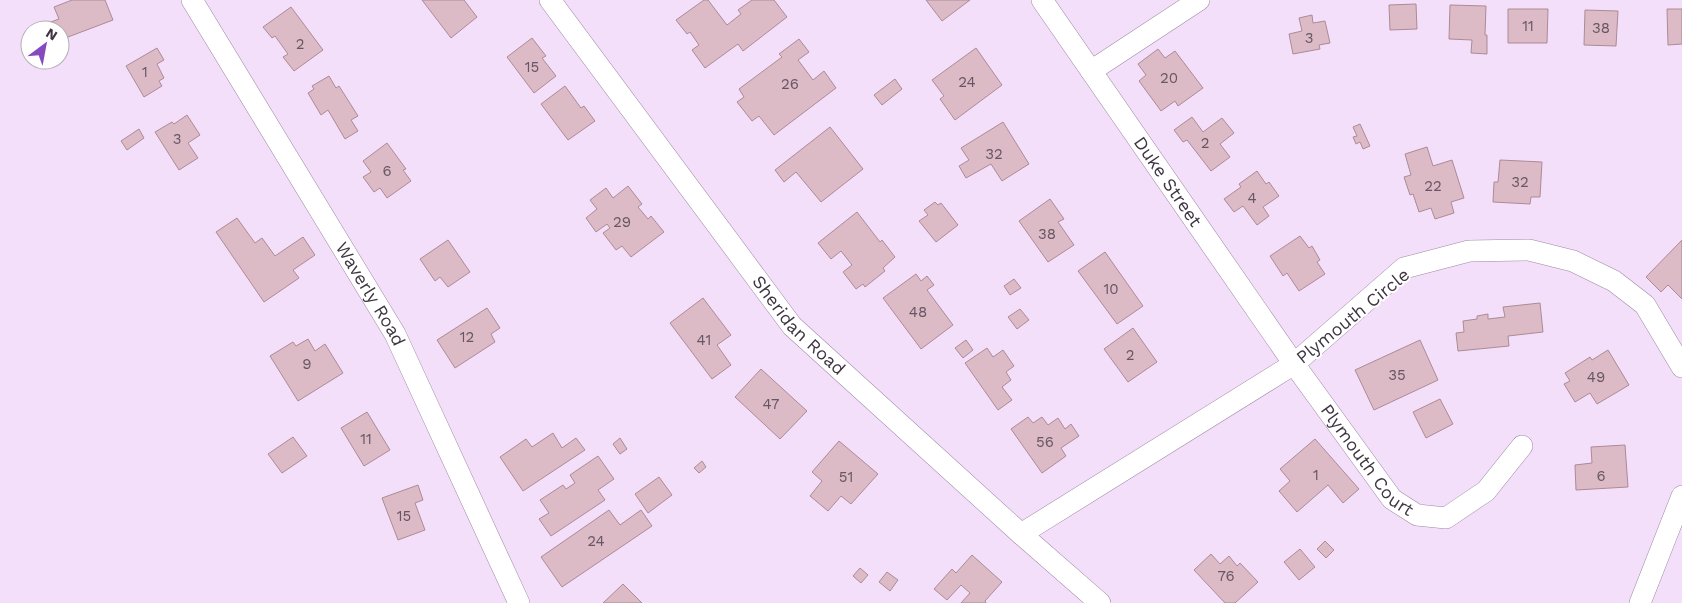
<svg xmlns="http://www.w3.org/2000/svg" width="1682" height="603" font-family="'Work Sans',sans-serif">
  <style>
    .building { fill: #dcbac6; stroke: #ab8b96 }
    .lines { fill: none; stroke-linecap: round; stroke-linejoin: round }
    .minor-casing { stroke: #9d8aa2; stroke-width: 22 }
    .minor { stroke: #fff; stroke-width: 21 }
    .labels { text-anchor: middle; stroke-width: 4; stroke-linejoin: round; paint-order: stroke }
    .number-label { font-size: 15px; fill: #665762 }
    .street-label { font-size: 18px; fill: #3e3640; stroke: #fff }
  </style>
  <rect width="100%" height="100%" fill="#f4dffa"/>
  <path class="building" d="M72,0H105L113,20L60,40V30H51L48,23L59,19L54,7Z
    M422,0H464L477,17L451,38Z
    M704,0H708L727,25L741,14L738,10L752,0H774L787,17L743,51L738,44L705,68L692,50L699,45L690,32L687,34L676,20Z
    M926,0H970L942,21Z
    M1416,4L1417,29L1390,30L1389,5Z
    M1450,5L1486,6L1485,35H1487V54L1471,53L1472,40L1449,39Z
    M291,7L323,50L294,71L283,57L288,54L275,36L272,38L263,27Z
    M1508,9H1548L1547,43H1508Z
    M1667,9H1682V44L1668,45Z
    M1585,10L1618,11L1616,46L1584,45Z
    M1312,15L1313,23L1325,21L1330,43L1319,45L1320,49L1293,54L1289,34L1302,31L1299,18Z
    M532,38L546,56L542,58L556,76L534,93L507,57Z
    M799,39L809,52L798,60L813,80L824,71L836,88L774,135L759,116L752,121L737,102L744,97L739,89L782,57L779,54Z
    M157,48L164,60L157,64L164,78L159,81L162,86L144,97L126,66Z
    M976,48L1002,85L955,120L940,99L944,96L932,80Z
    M1158,49L1165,58L1175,51L1203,88L1178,106L1175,101L1161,111L1139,81L1146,75L1138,64Z
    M329,76L336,88L339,86L358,116L351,120L358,131L345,139L328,110L321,115L308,93L314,89L312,86Z
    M895,79L902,89L882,105L874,95Z
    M565,86L581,108L584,106L595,121L568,140L541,104Z
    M187,115L200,135L188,143L198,158L179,170L155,132L172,122L174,124Z
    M1192,117L1203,132L1222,118L1234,133L1220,144L1230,157L1211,171L1187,140L1183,142L1174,130Z
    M1003,122L1029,164L1002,181L991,164L966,178L959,166L969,160L961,148Z
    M1360,124L1370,146L1363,149L1360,142L1356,144L1353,137L1357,136L1353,127Z
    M830,127L863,169L821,202L796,172L784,182L775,170Z
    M139,129L144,138L127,150L121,141Z
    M387,143L406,169L403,170L411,181L387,198L380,188L374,192L363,177L371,172L363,161Z
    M1427,147L1433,166L1452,160L1464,198L1451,202L1454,213L1435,219L1431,208L1419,212L1413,194L1410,195L1404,177L1411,175L1405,154Z
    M1500,160L1542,162L1540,197H1531L1530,204L1493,202L1494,182H1498Z
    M1257,171L1266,184L1269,182L1279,196L1263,207L1269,216L1257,225L1243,206L1234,212L1224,199L1241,187L1239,184Z
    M628,186L642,204L638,207L648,219L651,216L664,232L631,257L622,246L616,250L603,233L610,228L607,224L596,232L586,218L597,209L590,200L606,188L613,198Z
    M1050,199L1064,219L1058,222L1074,245L1048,262L1019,221Z
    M935,202L938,205L941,203L958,225L936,242L919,221L928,215L924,210Z
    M857,212L880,242L882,240L895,257L883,268L885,271L865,287L863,284L856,289L843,272L852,265L841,251L831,259L818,243Z
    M237,218L255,243L262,238L275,256L303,237L315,255L293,270L299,278L264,302L216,232Z
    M1300,236L1309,248L1312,246L1320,260L1317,262L1325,274L1299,291L1287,273L1283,276L1270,256Z
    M448,240L470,272L448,287L440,277L435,281L420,259Z
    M1682,240V299L1668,285L1661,292L1646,277Z
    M1105,252L1143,306L1117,324L1078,271Z
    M916,274L921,281L927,276L934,285L927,290L953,325L921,349L883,298Z
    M1014,279L1021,288L1010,295L1004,286Z
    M703,298L731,335L717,345L731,365L712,379L670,323Z
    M1540,303L1543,332L1508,336L1509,346L1458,351L1456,333L1464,332L1463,321L1477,319V316L1488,314V319L1505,317L1503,307Z
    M487,308L500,328L491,334L495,342L455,368L437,340Z
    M1020,309L1029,320L1017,329L1008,317Z
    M1133,328L1157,362L1128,382L1104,349Z
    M308,339L315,351L325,344L343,373L298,401L270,356L293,342L296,346Z
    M966,340L973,350L963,358L955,348Z
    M1420,340L1438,380L1374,410L1355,370Z
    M987,348L993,357L1003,350L1014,366L1006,372L1011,380L1002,387L1012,400L998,410L965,363Z
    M1608,350L1629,385L1597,404L1590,393L1575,402L1564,384L1570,381L1565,373L1590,357L1592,360Z
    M761,369L807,411L780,439L735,397Z
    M1440,399L1453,424L1426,438L1413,412Z
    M367,412L390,450L364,466L341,428Z
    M1028,417L1033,423L1042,417L1048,425L1058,418L1065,429L1071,424L1079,436L1061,448L1066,456L1042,473L1011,429Z
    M553,433L562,448L576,438L585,450L523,491L500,457L526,439L532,447Z
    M293,437L307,456L282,473L268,454Z
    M620,438L627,449L620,454L613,444Z
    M1315,439L1359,489L1343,503L1328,485L1297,512L1279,491L1290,481L1280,469Z
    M839,441L878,474L851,504L841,496L828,511L810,496L822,481L812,472Z
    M1625,445L1628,487L1576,490L1575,465L1592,463L1591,447Z
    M598,456L614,479L598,490L605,500L551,536L539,519L549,513L540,500L563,485L566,489L575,483L570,475Z
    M702,461L706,467L699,473L694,468Z
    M659,477L672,495L648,513L635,494Z
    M418,485L423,500L415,503L425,530L398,540L382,498Z
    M609,510L620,525L641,510L652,526L562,587L541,557Z
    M1325,541L1334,550L1326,558L1317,549Z
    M1300,549L1315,567L1299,580L1284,562Z
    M1211,554L1220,564L1229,556L1237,566L1240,563L1258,582L1235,603H1225L1194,570Z
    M972,555L1002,582L985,601L986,603H961L970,593L961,585L947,600L934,589L952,569L956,573Z
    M860,568L868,575L861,583L853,576Z
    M887,572L898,580L890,591L879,582Z
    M623,584L642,603H603Z"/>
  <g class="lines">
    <defs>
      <g id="minor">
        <path id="s1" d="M192,0L395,334L519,603"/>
        <path id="s2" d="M550,0L792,326L1021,534L1100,603"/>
        <path id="s3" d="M1042,0L1294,364L1392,499L1417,515L1446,518L1486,491L1522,446"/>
        <path d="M1091,71L1199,0"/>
        <path d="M1021,534L1294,364L1404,268L1469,251L1529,250L1573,261L1614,281L1645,305L1682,367"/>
        <path d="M1640,603L1682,496"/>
      </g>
    </defs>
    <use href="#minor" class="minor-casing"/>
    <use href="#minor" class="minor"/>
  </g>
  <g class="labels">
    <g class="number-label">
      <text x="1528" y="31">11</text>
      <text x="1601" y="33">38</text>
      <text x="1309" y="43">3</text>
      <text x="300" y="49">2</text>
      <text x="532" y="72">15</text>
      <text x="145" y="77">1</text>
      <text x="1169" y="83">20</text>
      <text x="967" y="87">24</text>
      <text x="790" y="89">26</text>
      <text x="177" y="144">3</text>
      <text x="1205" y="148">2</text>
      <text x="994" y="159">32</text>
      <text x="387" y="176">6</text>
      <text x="1520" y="187">32</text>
      <text x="1433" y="191">22</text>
      <text x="1252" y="203">4</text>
      <text x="622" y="227">29</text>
      <text x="1047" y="239">38</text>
      <text x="1111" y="294">10</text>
      <text x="918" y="317">48</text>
      <text x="467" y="342">12</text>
      <text x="704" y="345">41</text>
      <text x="1130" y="360">2</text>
      <text x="307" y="369">9</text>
      <text x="1397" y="380">35</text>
      <text x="1596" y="382">49</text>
      <text x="771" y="409">47</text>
      <text x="366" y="444">11</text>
      <text x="1045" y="447">56</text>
      <text x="1316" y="480">1</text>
      <text x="1601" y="481">6</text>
      <text x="846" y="482">51</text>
      <text x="404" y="521">15</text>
      <text x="596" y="546">24</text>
      <text x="1226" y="581">76</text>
    </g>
    <g class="street-label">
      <text dy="6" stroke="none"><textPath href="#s3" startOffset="221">Duke Street</textPath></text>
      <text dy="6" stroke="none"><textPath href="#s1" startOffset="344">Waverly Road</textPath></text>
      <text transform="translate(1353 316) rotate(-39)" y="6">Plymouth Circle</text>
      <text dy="6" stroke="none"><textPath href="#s2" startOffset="410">Sheridan Road</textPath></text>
      <text dy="6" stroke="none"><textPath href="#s3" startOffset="564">Plymouth Court</textPath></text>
    </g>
  </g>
  <g transform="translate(45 45) rotate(32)"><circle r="24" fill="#ffffff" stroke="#b2afb3"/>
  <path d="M0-4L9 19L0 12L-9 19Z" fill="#864abf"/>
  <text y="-8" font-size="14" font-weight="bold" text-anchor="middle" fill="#3e3640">N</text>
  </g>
</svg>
